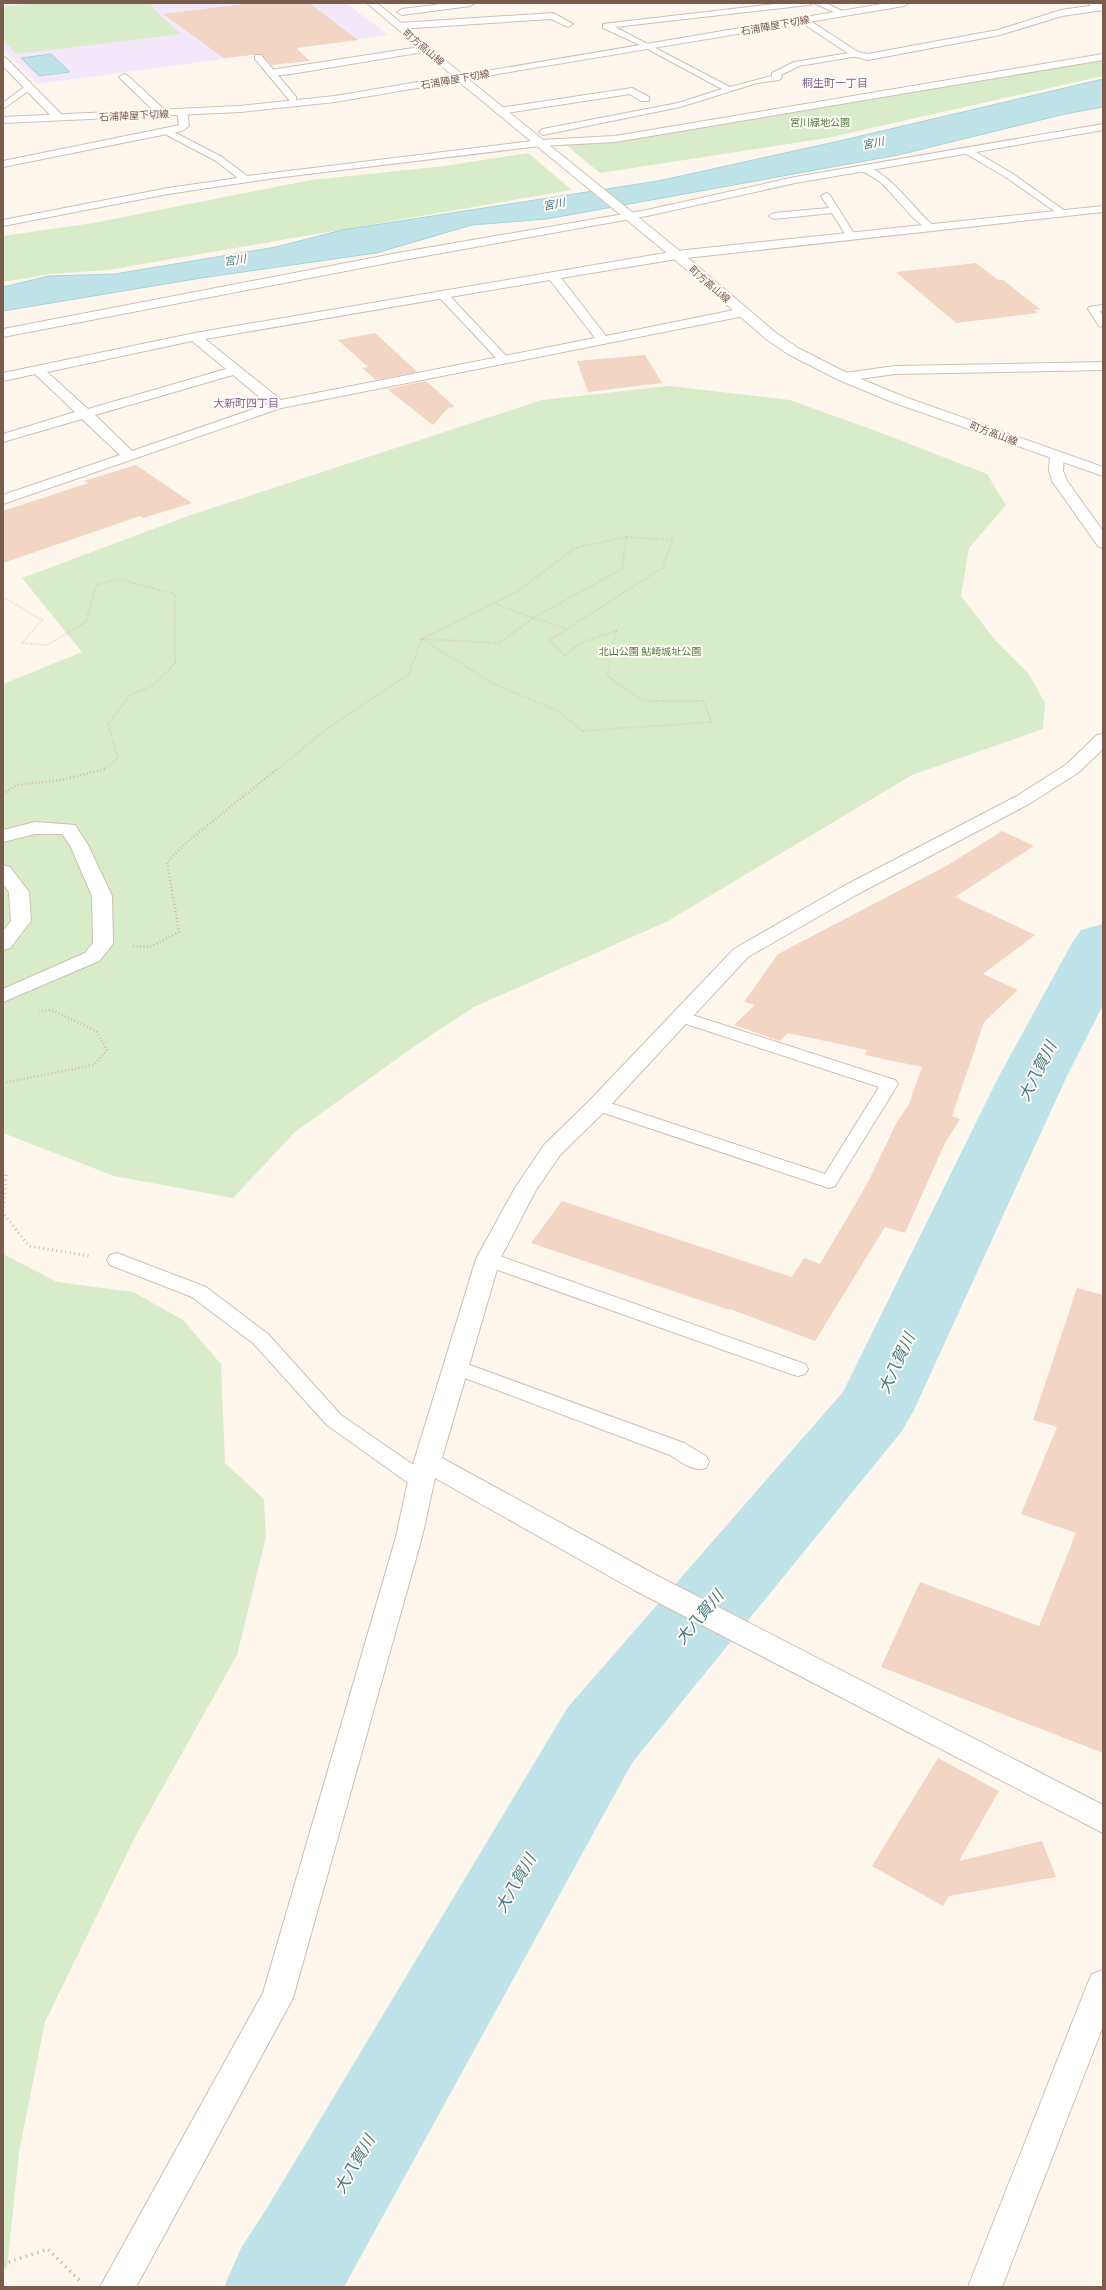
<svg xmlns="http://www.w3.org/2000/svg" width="1106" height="2290" font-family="'IBM Plex Sans','Noto Sans JP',sans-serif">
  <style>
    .education { fill: #f3e8fa }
    .green { fill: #d8ecc9 }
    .water { fill: #bfe3e8; stroke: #a5d3da }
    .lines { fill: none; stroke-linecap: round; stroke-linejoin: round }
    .river { fill: #bfe3e8; fill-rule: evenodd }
    .building { fill: #f3d5c3 }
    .lane-casing { stroke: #d1beb0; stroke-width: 2 }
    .street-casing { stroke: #d1beb0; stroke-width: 2 }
    .secondary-casing { stroke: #d6c0b0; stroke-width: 2 }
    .path-far3 { stroke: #d9b8a5; stroke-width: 2; stroke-dasharray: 0.5 2; stroke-linecap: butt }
    .path-far2 { stroke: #d9b8a5; stroke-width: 2.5; stroke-dasharray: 1 2.5; stroke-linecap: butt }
    .path-far1 { stroke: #d9b8a5; stroke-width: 3; stroke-dasharray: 1 3.5; stroke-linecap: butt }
    .path { stroke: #d9b8a5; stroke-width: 3.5; stroke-dasharray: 1.5 4.5; stroke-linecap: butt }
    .lane { fill: #fff; fill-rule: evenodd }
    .street { fill: #fff; fill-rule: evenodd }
    .secondary { fill: #fff; fill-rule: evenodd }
    .labels { text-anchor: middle; stroke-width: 4; stroke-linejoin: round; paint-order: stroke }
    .far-street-label { font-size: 10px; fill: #7a5c4d; stroke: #fffaf3 }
    .far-park-label { font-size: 10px; fill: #537a41; stroke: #fffaf3 }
    .far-neighbourhood-label { font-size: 11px; fill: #846695; stroke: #fffaf3 }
    .far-water-label { font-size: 11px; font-style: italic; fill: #437c86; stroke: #fffaf3 }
    .near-water-label { font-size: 16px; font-style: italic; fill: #437c86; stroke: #fffaf3 }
  </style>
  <rect width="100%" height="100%" fill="#fdf6ec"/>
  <path class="education" d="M22,3H346L388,35L253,55L38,84L3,49V5Z"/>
  <path class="green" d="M36,3H150L156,11L181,34L17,54L3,40V7Z
    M1103,59V76L827,138L600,173L566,145Z
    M528,153L572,190L108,270L51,274L3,282V236L93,223L311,180L445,166Z
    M669,386L790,400L884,434L987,474L1006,505L969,548L961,596L995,640L1029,674L1045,703L1043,729L912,775L668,921L474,1007L419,1043L295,1132L233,1198L114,1176L3,1133V684L82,652L22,578L188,516L542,400Z
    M3,1254L57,1282L133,1292L183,1320L221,1364L225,1463L264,1499L266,1537L237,1655L134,1839L45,2022L19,2152L7,2269L3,2270Z"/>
  <path class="water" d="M51,54L70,72L39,76L21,58Z
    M1103,79V107L1065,114L898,155L547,219L472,225L376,253L201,278L3,311V287L49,276L115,274L276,247L342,230L658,181L835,142Z"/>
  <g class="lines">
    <path class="river" d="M1103,924V1005L1066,1078L914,1410L902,1431L632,1763L344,2287H224L241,2248L267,2208L568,1707L843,1392L998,1078L1072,943L1081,930Z"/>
  </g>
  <path class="building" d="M253,3H309L358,40L296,48L310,61L271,65L261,54L224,58L163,14Z
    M976,263L998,280H1003L1040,309L1034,310L1038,313L956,323L896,272Z
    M375,333L413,368L417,372L376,380L362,368L368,367L338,340Z
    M645,355L662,383L588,392L577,361Z
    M426,381L455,407L448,408L433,425L387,389Z
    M136,465L192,503L143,518L140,516L3,563V511L88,483L84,481Z
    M1002,831L1034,846L955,897L1035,935L983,974L1018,990L984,1022L952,1116L960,1119L944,1145L905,1233L885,1227L815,1341L730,1309L729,1310L531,1243L562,1201L792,1277L804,1258L820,1264L867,1184L896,1124L909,1104L922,1067L865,1055L867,1050L788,1033L780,1041L734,1025L755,1005L744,1002L778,954L948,865Z
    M1077,1288L1103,1295V1753L881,1667L920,1582L1039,1626L1076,1533L1021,1514L1057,1427L1033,1420Z
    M938,1758L999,1791L959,1861L1042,1841L1056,1877L949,1896L943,1906L872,1866Z"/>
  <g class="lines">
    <defs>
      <path id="lane" d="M784,3H813L809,5L615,27L730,87L772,76V73L794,62L855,52L859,54L858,56L799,66L781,75L782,77L779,80L757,83L680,107L543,135L539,132L543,129L678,103L722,89L640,45L603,28V24Z
        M814,3H825L847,13L840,15Z
        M1087,3H1097L1103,7L1096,9Z
        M255,55H261L296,97V101H290L255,59Z
        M27,85L34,87L3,109V103Z
        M168,129L222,157L247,176L540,140L544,143L540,146L275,178L168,194L3,226V220L168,188L238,178L216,161L165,134V130Z
        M963,148H969L1013,174L1068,213L1060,215L1007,178L963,152Z
        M861,167C882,162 917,213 933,225V229C920,232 892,191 880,182C874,177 868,174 861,171Z
        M826,193L829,194L855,235L853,237H847L832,213L774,219L769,216L774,213L829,208L821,196Z
        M442,291L446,292L508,358V362H500L438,296V292Z
        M1103,305V311H1100L1103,316V327L1099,326L1088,309L1089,307Z
        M680,1011L895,1080L898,1084L835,1186L829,1188L592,1109L589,1105L592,1101L598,1099L604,1101L825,1174L879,1087L674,1020L672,1016L674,1012Z
        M488,1252L805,1364L808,1369L805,1374L798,1376L791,1374L481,1264L478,1259L481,1254Z
        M117,1253L206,1287L268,1334L341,1415L428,1475L432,1481L428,1487L421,1489L414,1487L327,1425L254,1344L192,1297L110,1265L107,1260L110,1255Z
        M456,1360L684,1443L706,1456L709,1462L706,1468C693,1472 681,1462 670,1455L449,1372L446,1367L449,1362Z"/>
      <path id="street" d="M450,3H475L470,6L402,15L397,12L402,9Z
        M1103,4V10L1062,16L1000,35L868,60L852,56L798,20L806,18L858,52L868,54L998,30L1061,10Z
        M553,13L573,24L568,27L551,19L399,29L394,26L399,23Z
        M426,46L431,49L429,51L291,74L271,76L266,73L271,70Z
        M1103,54V60L615,142L540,146L535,143L540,140L615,136Z
        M3,57L6,58L63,116V120H55L3,66Z
        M124,74L127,75L166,111V115H158L121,79L119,77Z
        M632,88L649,97V101H641L630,94L499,114L494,111L499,108Z
        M182,109L187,112L189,126L182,131L3,167V161L175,126L179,125L177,112Z
        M1103,124V130L795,183L647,216L403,260L3,337V329L403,252L647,210L795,177Z
        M1103,206V212L677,259L561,278L606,336L744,308L750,312L744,316L281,408L3,504V495L120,455L82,419L3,442V434L75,412L35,374L3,381V373L195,333L677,251ZM550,280L595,338L281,400L205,339ZM192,341L226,369L88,409L47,372ZM233,375L268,404L132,451L95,415Z
        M1103,362V370L895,374L844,381L837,377L844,373L895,366Z
        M1057,452L1064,456L1063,471L1067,481L1103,531V548L1098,546L1052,481L1049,471L1050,456Z
        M1103,734V749L1079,772L1029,804L856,895L748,957L606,1110L560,1155L536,1190L500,1259L442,1458L654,1574L1103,1805V1833L634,1590L435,1478L422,1537L293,1998L136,2287H100L263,1993L396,1537L408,1481L476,1259L515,1188L544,1145L590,1100L734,949L842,887L1017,796L1067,764L1097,735Z
        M35,822L75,825L88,845L112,896L113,944L99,961L3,1002V989L85,953L93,943L92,896L70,845L62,834H35L3,842V830Z
        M3,865L10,867L29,892L31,921L10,948L3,950V931L11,921L9,892L3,884Z"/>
      <path id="secondary" d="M367,3H377L463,75L888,3H909L904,6L468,79L681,252L776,333L798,348L849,374L902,396L1103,467V476L892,402L839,380L788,354L766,339L673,258L458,81L335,102L240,112L3,123V117L240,106L335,96L453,76Z
        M1103,1970V2026L1002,2287H968L1087,1985L1092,1974Z"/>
    </defs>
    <use href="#lane" class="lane-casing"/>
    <use href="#street" class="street-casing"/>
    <use href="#secondary" class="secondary-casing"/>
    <path class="path-far3" d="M626,537L673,540L662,568L550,640L565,656L580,643L616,631L607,676L644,701H704L711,722L582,731L558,711L492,683L422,639L518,591L575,548Z
      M3,597L42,620L22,643L47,645L86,622L96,585L118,579L175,594V663L154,685L130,695L108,724L118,758L104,770
      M494,603L533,618L622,569L626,537
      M423,639L499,643L533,618L568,629
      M276,770L328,728L408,675L422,639"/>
    <path class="path-far2" d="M3,794L17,785L62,780L105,769
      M133,946L150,947L179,932L167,862L187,842L277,769
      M3,1083L94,1065L107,1050L96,1031L52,1010L39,1011"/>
    <path class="path-far1" d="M3,1172L6,1174L3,1213L29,1246L89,1256"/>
    <path class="path" d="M3,2264L48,2249L81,2282"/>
    <use href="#lane" class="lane"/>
    <use href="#street" class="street"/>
    <use href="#secondary" class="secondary"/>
  </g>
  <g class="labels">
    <g class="far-street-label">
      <text transform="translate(775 25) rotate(-10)" y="4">石浦陣屋下切線</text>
      <text transform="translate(424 47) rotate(40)" y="4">町方高山線</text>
      <text transform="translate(455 79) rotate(-10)" y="4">石浦陣屋下切線</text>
      <text transform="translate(134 115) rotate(-3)" y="4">石浦陣屋下切線</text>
      <text transform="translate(710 284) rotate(41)" y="4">町方高山線</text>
      <text transform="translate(994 433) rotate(20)" y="4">町方高山線</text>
    </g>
    <g class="far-park-label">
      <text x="820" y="126">宮川緑地公園</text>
      <text x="650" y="655">北山公園 鮎崎城址公園</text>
    </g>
    <g class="far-neighbourhood-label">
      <text x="835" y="87">桐生町一丁目</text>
      <text x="246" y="407">大新町四丁目</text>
    </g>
    <g class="far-water-label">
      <text transform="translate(873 143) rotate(-11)" y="4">宮川</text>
      <text transform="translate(554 204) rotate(-11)" y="4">宮川</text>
      <text transform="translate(235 260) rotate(-8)" y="4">宮川</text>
    </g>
    <g class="near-water-label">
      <text transform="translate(1037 1071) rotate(-63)" y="6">大八賀川</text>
      <text transform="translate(896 1363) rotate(-65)" y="6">大八賀川</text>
      <text transform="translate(699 1617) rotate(-50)" y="6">大八賀川</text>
      <text transform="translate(515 1883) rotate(-60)" y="6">大八賀川</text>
      <text transform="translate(354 2164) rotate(-60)" y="6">大八賀川</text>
    </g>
  </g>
  <rect width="1106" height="2290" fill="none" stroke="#7a5c4d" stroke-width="8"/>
</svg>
